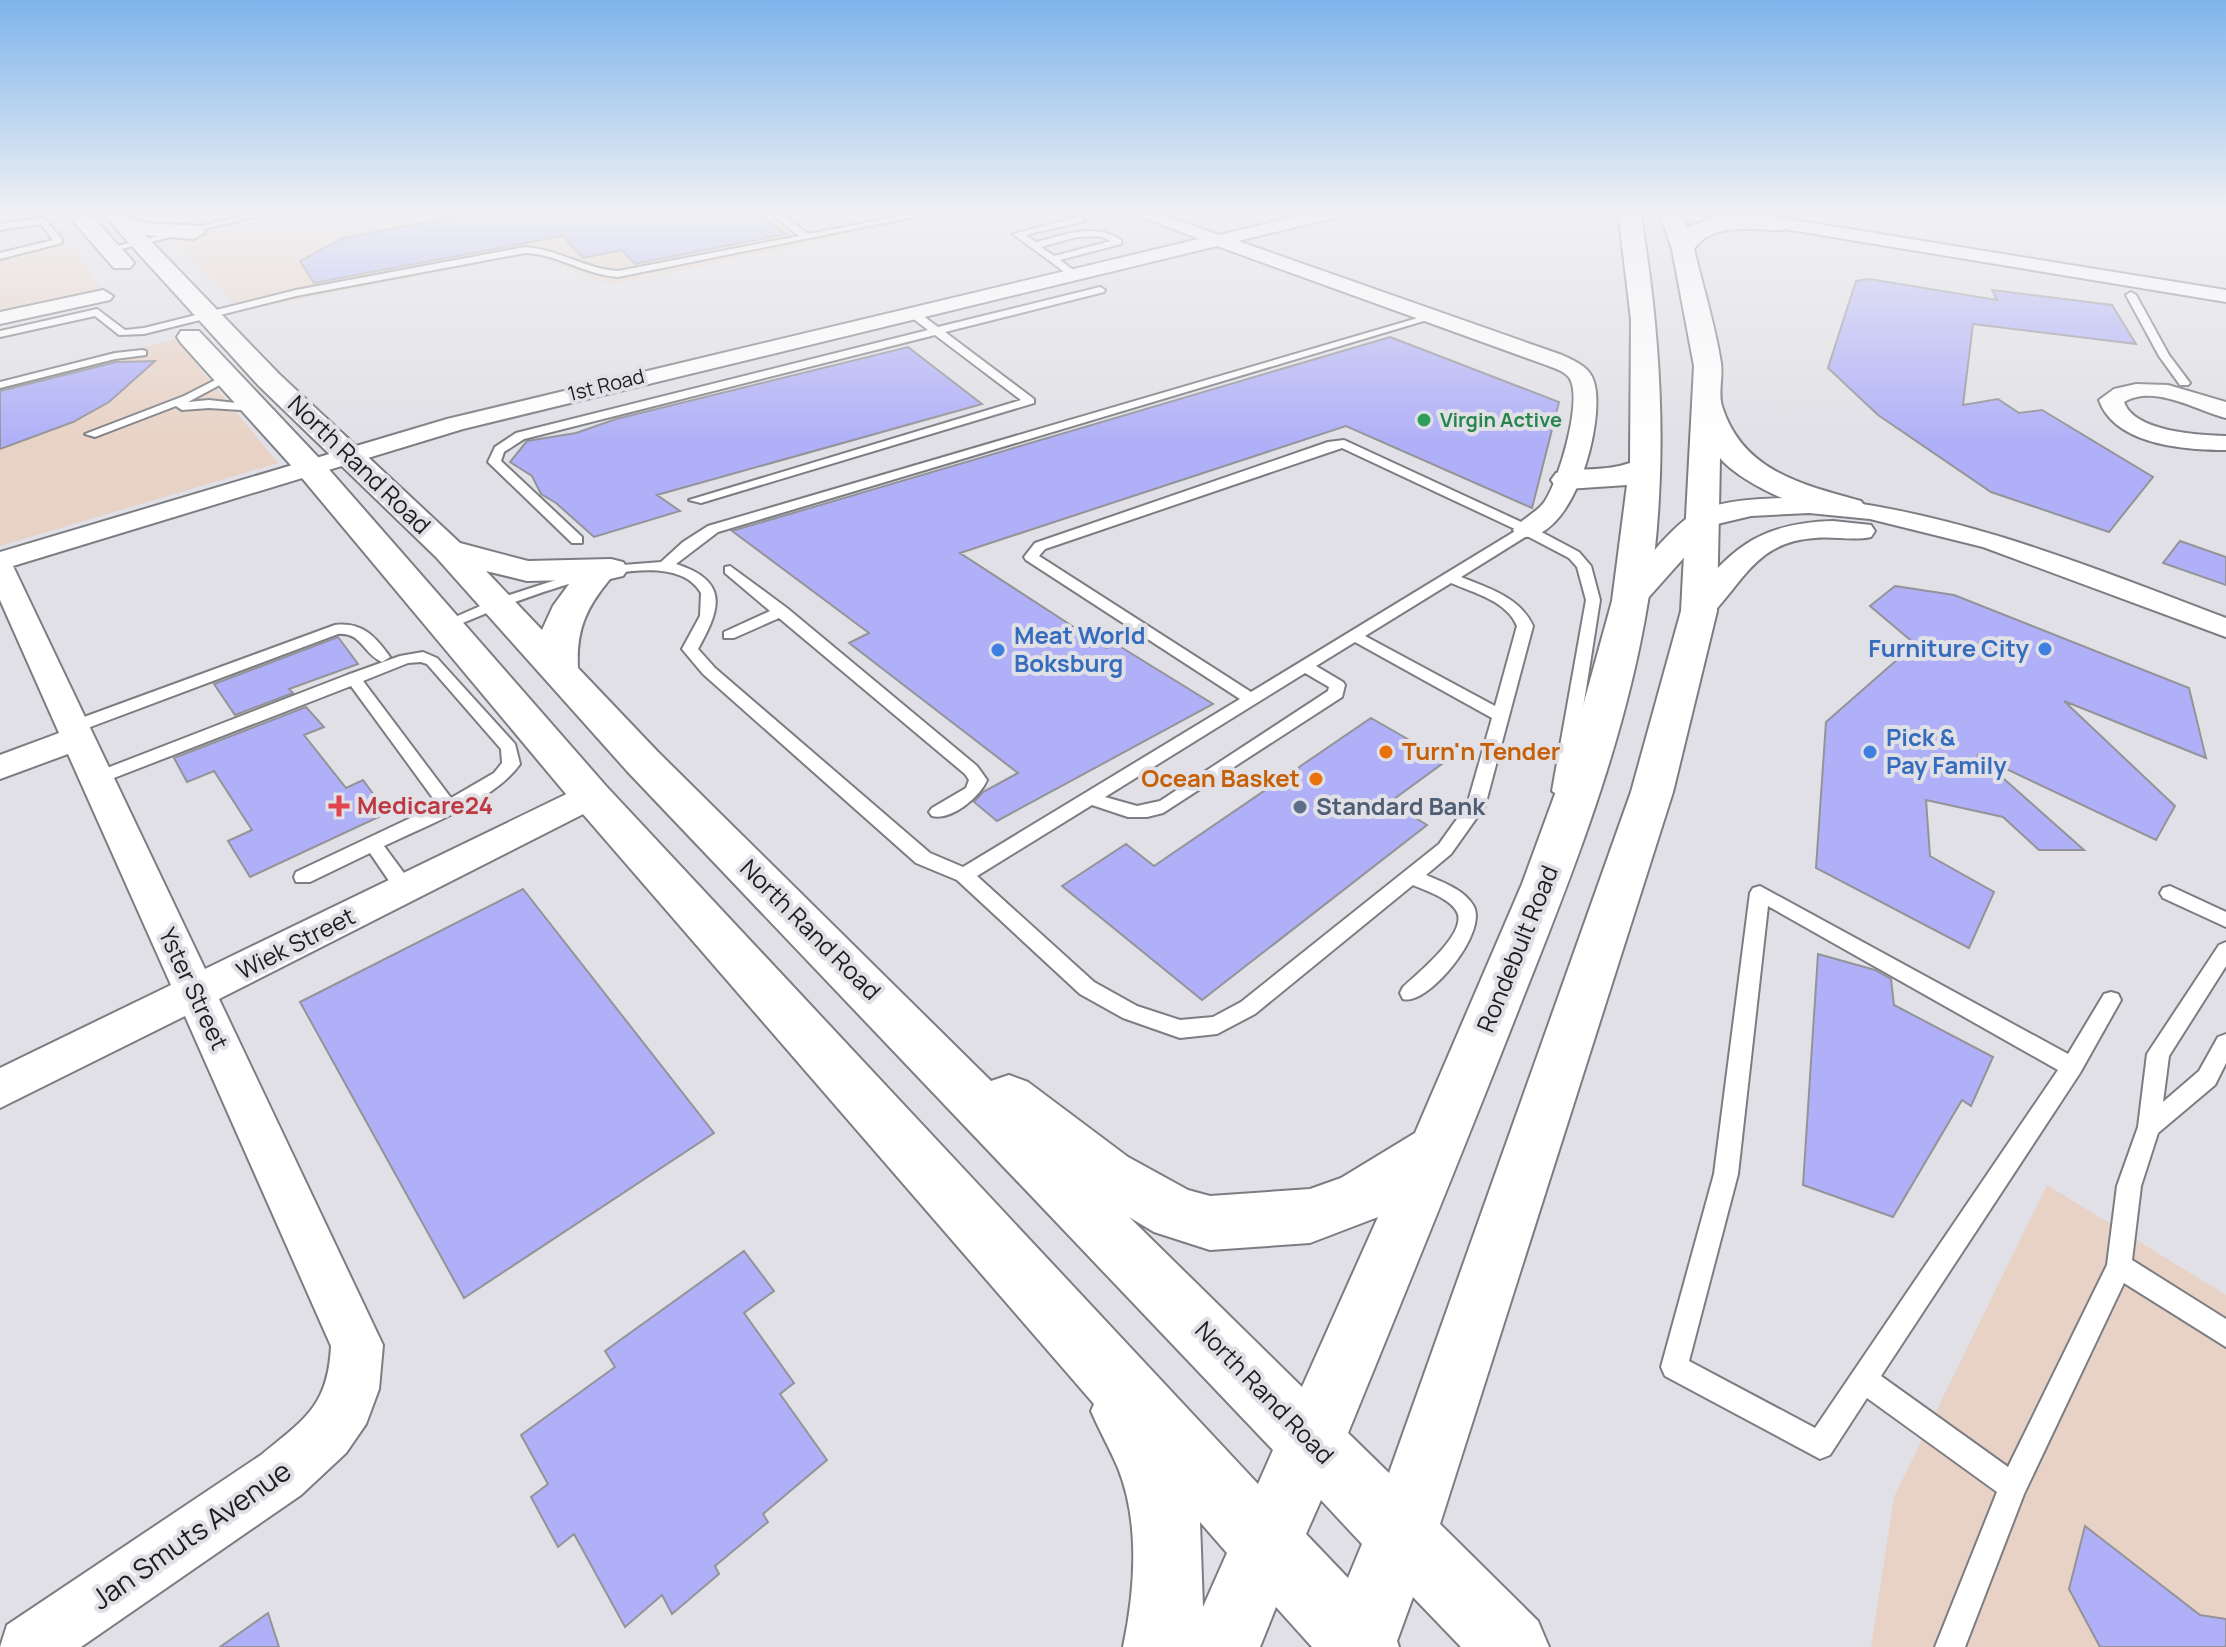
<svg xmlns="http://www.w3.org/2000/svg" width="2226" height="1647" font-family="Manrope,sans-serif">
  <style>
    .commercial { fill: #e8d2c5 }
    .building { fill: #b0b0f8; stroke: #939398; stroke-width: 2 }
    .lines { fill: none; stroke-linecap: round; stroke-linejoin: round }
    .service-casing { stroke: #7c7d82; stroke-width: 4 }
    .minor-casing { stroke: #7c7d82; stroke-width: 4 }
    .secondary-casing { stroke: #7c7d82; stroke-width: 4 }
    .service { fill: #fff; fill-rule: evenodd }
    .minor { fill: #fff; fill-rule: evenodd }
    .secondary { fill: #fff; fill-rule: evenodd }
    .leisure-dot { fill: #2e9e5b; stroke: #e0e0e6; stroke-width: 3 }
    .shop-dot { fill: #3f7fe0; stroke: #e0e0e6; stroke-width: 3 }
    .food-dot { fill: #e8710a; stroke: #e0e0e6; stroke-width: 3 }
    .health-dot { fill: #e0444e; stroke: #e0e0e6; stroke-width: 3 }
    .service-dot { fill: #5c6f8a; stroke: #e0e0e6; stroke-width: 3 }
    .labels { text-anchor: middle; stroke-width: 8; stroke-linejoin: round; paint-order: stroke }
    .far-street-label { font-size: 20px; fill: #1d1d1f; stroke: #e0e0e6 }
    .far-leisure-label { font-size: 20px; font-weight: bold; fill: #27864d; stroke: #e0e0e6; text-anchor: start }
    .street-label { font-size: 24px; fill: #1d1d1f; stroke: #e0e0e6 }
    .shop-label { font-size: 24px; font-weight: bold; fill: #366cbe; stroke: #e0e0e6; text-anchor: start }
    .food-label { font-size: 24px; font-weight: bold; fill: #c56008; stroke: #e0e0e6; text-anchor: start }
    .health-label { font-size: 24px; font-weight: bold; fill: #be3a42; stroke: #e0e0e6; text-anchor: start }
    .service-label { font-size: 24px; font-weight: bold; fill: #4e5e75; stroke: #e0e0e6; text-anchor: start }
    .near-street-label { font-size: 28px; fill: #1d1d1f; stroke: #e0e0e6 }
  </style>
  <rect width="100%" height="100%" fill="#e0e0e6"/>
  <path class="commercial" d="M146,211H972L610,285L533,254L241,311Z
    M68,243L109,298L0,323V257Z
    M176,339L278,463L0,546V383Z
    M2047,1185L2226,1295V1647H1871L1894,1497Z"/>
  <path class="building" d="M484,211H756L786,234L635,264L622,250L583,258L563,236L314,283L300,261L343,238Z
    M1869,279L1997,300L1992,290L2112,305L2136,344L1973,324L1963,405L1998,399L2019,413L2042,410L2153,477L2109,532L1991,492L1878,415L1828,368L1856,281Z
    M1390,337L1559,402L1532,508L1346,426L960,553L1106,648L1116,644L1213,704L997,821L974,802L983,792L1018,773L849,643L869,633L732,531Z
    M908,347L982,404L657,495L680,511L594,537L556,503L541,494L532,476L510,462L527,441L576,433L616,419Z
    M155,361L109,402L73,422L0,449V391L116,362Z
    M2180,541L2226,557V585L2163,563Z
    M1895,586L1954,595L2189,688L2206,758L2064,701L2175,806L2156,840L1977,755L2084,850H2039L2003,817L1926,800L1930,856L1994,892L1969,948L1816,868L1826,722L1915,644L1870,606Z
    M338,637L358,664L289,689L293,693L235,715L214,684Z
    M306,707L324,727L304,735L346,788L363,780L387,813L250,877L228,841L252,830L214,771L187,782L174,758Z
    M1371,718L1446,761L1390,802L1427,825L1202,1000L1062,886L1126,844L1154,866Z
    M523,889L714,1133L464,1298L300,1002Z
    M1818,954L1875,970L1891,979L1894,1005L1993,1057L1971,1106L1962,1100L1893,1217L1803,1185Z
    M744,1251L774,1291L744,1313L794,1383L780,1394L827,1460L763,1514L768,1522L715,1566L719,1574L672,1614L662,1595L625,1627L574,1534L558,1547L531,1497L548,1484L521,1435L615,1367L605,1351Z
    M2085,1526L2200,1615L2226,1619V1647H2100L2069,1589Z
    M268,1613L279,1647H220Z"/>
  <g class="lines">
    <defs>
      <path id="service" d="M264,211H279L109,252L104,249Z
        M774,211H779L808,234L926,211H942L618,277C585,275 558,254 525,253L296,296L144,334L119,335L95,316L0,337V331L97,309L125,330L144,328L296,290L525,247C558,249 585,269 618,271L799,236L773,215Z
        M1082,216L1085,221L1025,235L1036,242C1064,235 1095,222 1121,240V244L1060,260L1076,272V276H1070L1013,234ZM1099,236L1111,241L1054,256L1041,247L1077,237Z
        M43,218L62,239V243L0,259V253L53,240L41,224L0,230V224Z
        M1100,287L1105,290L1104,292L945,332L1034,399V403L701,503L689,500L1021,400L935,335L524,439L504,452L501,461L582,537V543H572L488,462L495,447L516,433L928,330L907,314V310H915L938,327Z
        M2131,292L2136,295L2169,355L2190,383L2188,385H2180L2159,356L2126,295Z
        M1428,315L1437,317L718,532L676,564C729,581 721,608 698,649L715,668L930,853L963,867L1240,699L1026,560L1024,557L1035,543L1328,442L1344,440L1532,527L1579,552L1591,566L1600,600L1570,791L1561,797L1552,791L1586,600L1577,567L1569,558L1527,536L1461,577C1488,588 1520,597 1533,626L1485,806L1451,854L1426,875C1442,882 1463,889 1473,905C1490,931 1427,1007 1403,999L1400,993L1403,987C1417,974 1468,933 1457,912C1450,898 1426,891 1413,885L1255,1014L1217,1034L1180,1038L1123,1018L1080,994L957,880L916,863L703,674L682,649L700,616L701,593C667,533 498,609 450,628L445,630L437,625L494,600L568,576L610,566L661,562L683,542L708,526ZM1342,448L1517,530L1251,692L1039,556L1045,549ZM1451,583C1474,593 1507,601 1517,626L1495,706L1365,636ZM1355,642L1492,718L1467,805L1439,844L1241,1002L1213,1017L1180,1020L1137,1006L1094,982L977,876L1092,805L1128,817H1147L1163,813L1342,697L1345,685L1343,682L1316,666ZM1305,673L1329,687L1328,691L1160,801L1137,806L1105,797Z
        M142,350L146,351V355L115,359L0,388V382L115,353Z
        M225,375L229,376V380L188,402L209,400L254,405L260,409L258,411L209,408L182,410L176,406L95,437L85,434L184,396Z
        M730,566L787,608L977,766L987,780C980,797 951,821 932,816L929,812L932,808L966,788L969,780L965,774L779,618L734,638H724V632L770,611L725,573V567Z
        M335,625C362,622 375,636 390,657L382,662C363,654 362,632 338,634L77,732L71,733L63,728L65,724Z
        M423,652L437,658L515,744L520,764C494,801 425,826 384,846L412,884L414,889L412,894H398L370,853L310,882H296L294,877L296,872L438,805L351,686L101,783H89L86,779L89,775L347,675L400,656ZM421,662L427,664L501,749L502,763L494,773L451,798L363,681L408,663Z
        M1760,886L2068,1054L2104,994L2111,992L2118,994L2121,1000L2080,1073L1881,1376L2008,1467L2107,1265L2117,1186L2138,1127L2147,1054L2219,945L2226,942V966L2169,1056L2163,1102L2199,1071L2218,1037L2226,1034V1063L2215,1085L2158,1133L2141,1186L2132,1260L2226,1319V1347L2124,1283L2024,1494L1965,1647H1935L1997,1492L1867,1398L1830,1455L1820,1459L1665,1376L1661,1367L1714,1174L1750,893L1753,888ZM1768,906L2058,1070L1815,1428L1689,1361L1738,1174Z
        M2170,886L2226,912V927L2163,898L2160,893L2163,888Z"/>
      <path id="minor" d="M1127,211H1152L1219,235L1319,211H1349L1346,215L1238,241L1562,355C1575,361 1590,367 1594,382C1606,421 1572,549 1517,536L1513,530C1522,518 1537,513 1545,501C1559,480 1581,405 1571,381C1568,372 1554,368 1546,365L1217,246L463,429L13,566L205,969L579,788L591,784L603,788L609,796L603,804L219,999L383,1345L379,1389L366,1424L346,1453L301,1495L81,1647H0L7,1625L261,1455C305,1419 328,1406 331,1346L185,1016L0,1108V1068L171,985L68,754L0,779V755L59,733L0,600V552L447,419L1199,239Z
        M1697,211H1737L2226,290V302L1706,216Z
        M2211,211H2226V217L2214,215Z
        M103,290L113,296L110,300L0,324V312Z
        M2136,384L2168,385L2226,402V418C2195,410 2155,384 2124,402C2134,432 2199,435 2226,436V450C2185,450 2115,445 2099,400L2114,389Z
        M1809,497C1956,511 2089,566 2226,618V637L1983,547L1870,519L1809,513L1751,516L1713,525L1640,607H1620L1615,601C1632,577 1673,522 1699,511C1733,497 1774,499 1809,497Z
        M1833,521L1871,525L1875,531L1871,537C1853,541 1833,536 1815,538C1756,542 1745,580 1709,617H1689L1684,611C1726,551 1757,523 1833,521Z"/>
      <path id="secondary" d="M64,211H87L130,258L134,263L130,268H114Z
        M100,211H123C142,231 177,221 202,227L205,232L194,239L145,235L279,374L460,543L528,561L611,559L623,562L628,569L623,576L610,579C586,608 576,630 578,668L657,751L991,1081L1009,1075L1028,1082L1128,1157L1188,1190L1210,1196L1310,1189L1341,1178L1415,1133L1522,884L1570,753L1612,601L1627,485L1567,489L1556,487L1551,480L1556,473C1581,467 1605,472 1630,463L1631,319L1618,211H1640C1662,339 1669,472 1648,601C1626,738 1574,870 1523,998C1466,1144 1407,1288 1348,1433L1389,1473L1631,792L1681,611L1694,366L1672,249L1659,211H1681L1687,227L1713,218H1789L1792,223L1789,228L1781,230C1752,230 1712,222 1694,249C1703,287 1715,325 1721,363C1723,377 1718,393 1722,406C1742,471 1803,485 1861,501L1866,508L1861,515C1827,523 1743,486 1720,458L1717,611L1673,792L1440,1524L1538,1621L1549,1647H1461L1413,1597L1397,1641L1399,1647H1312L1276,1607L1260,1647H1123C1135,1590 1140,1523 1118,1468C1110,1449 1099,1430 1091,1411L1094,1404L576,806L297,472L181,343L177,337L181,331H199L319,458L606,786L1258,1484L1273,1450L627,771L436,557L259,386ZM486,571L527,581L572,580L553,606L542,630ZM1129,1217L1154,1232L1210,1250L1310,1243L1378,1217L1302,1387ZM1321,1500L1362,1544L1348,1578L1306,1534ZM1200,1522L1227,1553L1203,1607Z"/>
    </defs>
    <use href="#service" class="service-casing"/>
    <use href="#minor" class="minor-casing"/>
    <use href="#secondary" class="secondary-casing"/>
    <use href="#service" class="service"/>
    <use href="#minor" class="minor"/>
    <use href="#secondary" class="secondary"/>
  </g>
  <linearGradient id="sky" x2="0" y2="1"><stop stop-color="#7eb4eb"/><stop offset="0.48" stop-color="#f1f1f4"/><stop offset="1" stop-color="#f1f1f4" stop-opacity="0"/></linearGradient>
  <rect width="2226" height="441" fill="url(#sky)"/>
  <circle class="leisure-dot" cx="1424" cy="420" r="8"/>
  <g class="shop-dot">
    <circle cx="2045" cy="649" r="8"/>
    <circle cx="998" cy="650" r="8"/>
    <circle cx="1870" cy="752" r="8"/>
  </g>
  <g class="food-dot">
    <circle cx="1386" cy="752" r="8"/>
    <circle cx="1316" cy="779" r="8"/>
  </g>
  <path class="health-dot" d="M335 794h8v8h8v8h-8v8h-8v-8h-8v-8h8z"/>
  <circle class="service-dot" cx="1300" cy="807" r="8"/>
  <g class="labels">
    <g class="far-street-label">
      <text transform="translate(606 385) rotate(-14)" y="7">1st Road</text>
    </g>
    <g class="far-leisure-label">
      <text x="1440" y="427">Virgin Active</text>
    </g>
    <g class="street-label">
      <text transform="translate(359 465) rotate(44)" y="8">North Rand Road</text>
      <text transform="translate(810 930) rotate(45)" y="8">North Rand Road</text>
      <text transform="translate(296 944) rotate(-27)" y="8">Wiek Street</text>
      <text transform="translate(1518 949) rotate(-68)" y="8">Rondebult Road</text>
      <text transform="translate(193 989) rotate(65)" y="8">Yster Street</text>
      <text transform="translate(1264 1393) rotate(46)" y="8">North Rand Road</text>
    </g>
    <g class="shop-label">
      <text x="1014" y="644">Meat World<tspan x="1014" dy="28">Boksburg</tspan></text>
      <text x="2029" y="657" text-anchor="end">Furniture City</text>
      <text x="1886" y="746">Pick &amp;<tspan x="1886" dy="28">Pay Family</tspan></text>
    </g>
    <g class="food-label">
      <text x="1402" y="760">Turn'n Tender</text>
      <text x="1300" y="787" text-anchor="end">Ocean Basket</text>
    </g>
    <g class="health-label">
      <text x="357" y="814">Medicare24</text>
    </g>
    <g class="service-label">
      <text x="1316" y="815">Standard Bank</text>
    </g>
    <g class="near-street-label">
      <text transform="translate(191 1535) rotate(-35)" y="10">Jan Smuts Avenue</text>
    </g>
  </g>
</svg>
